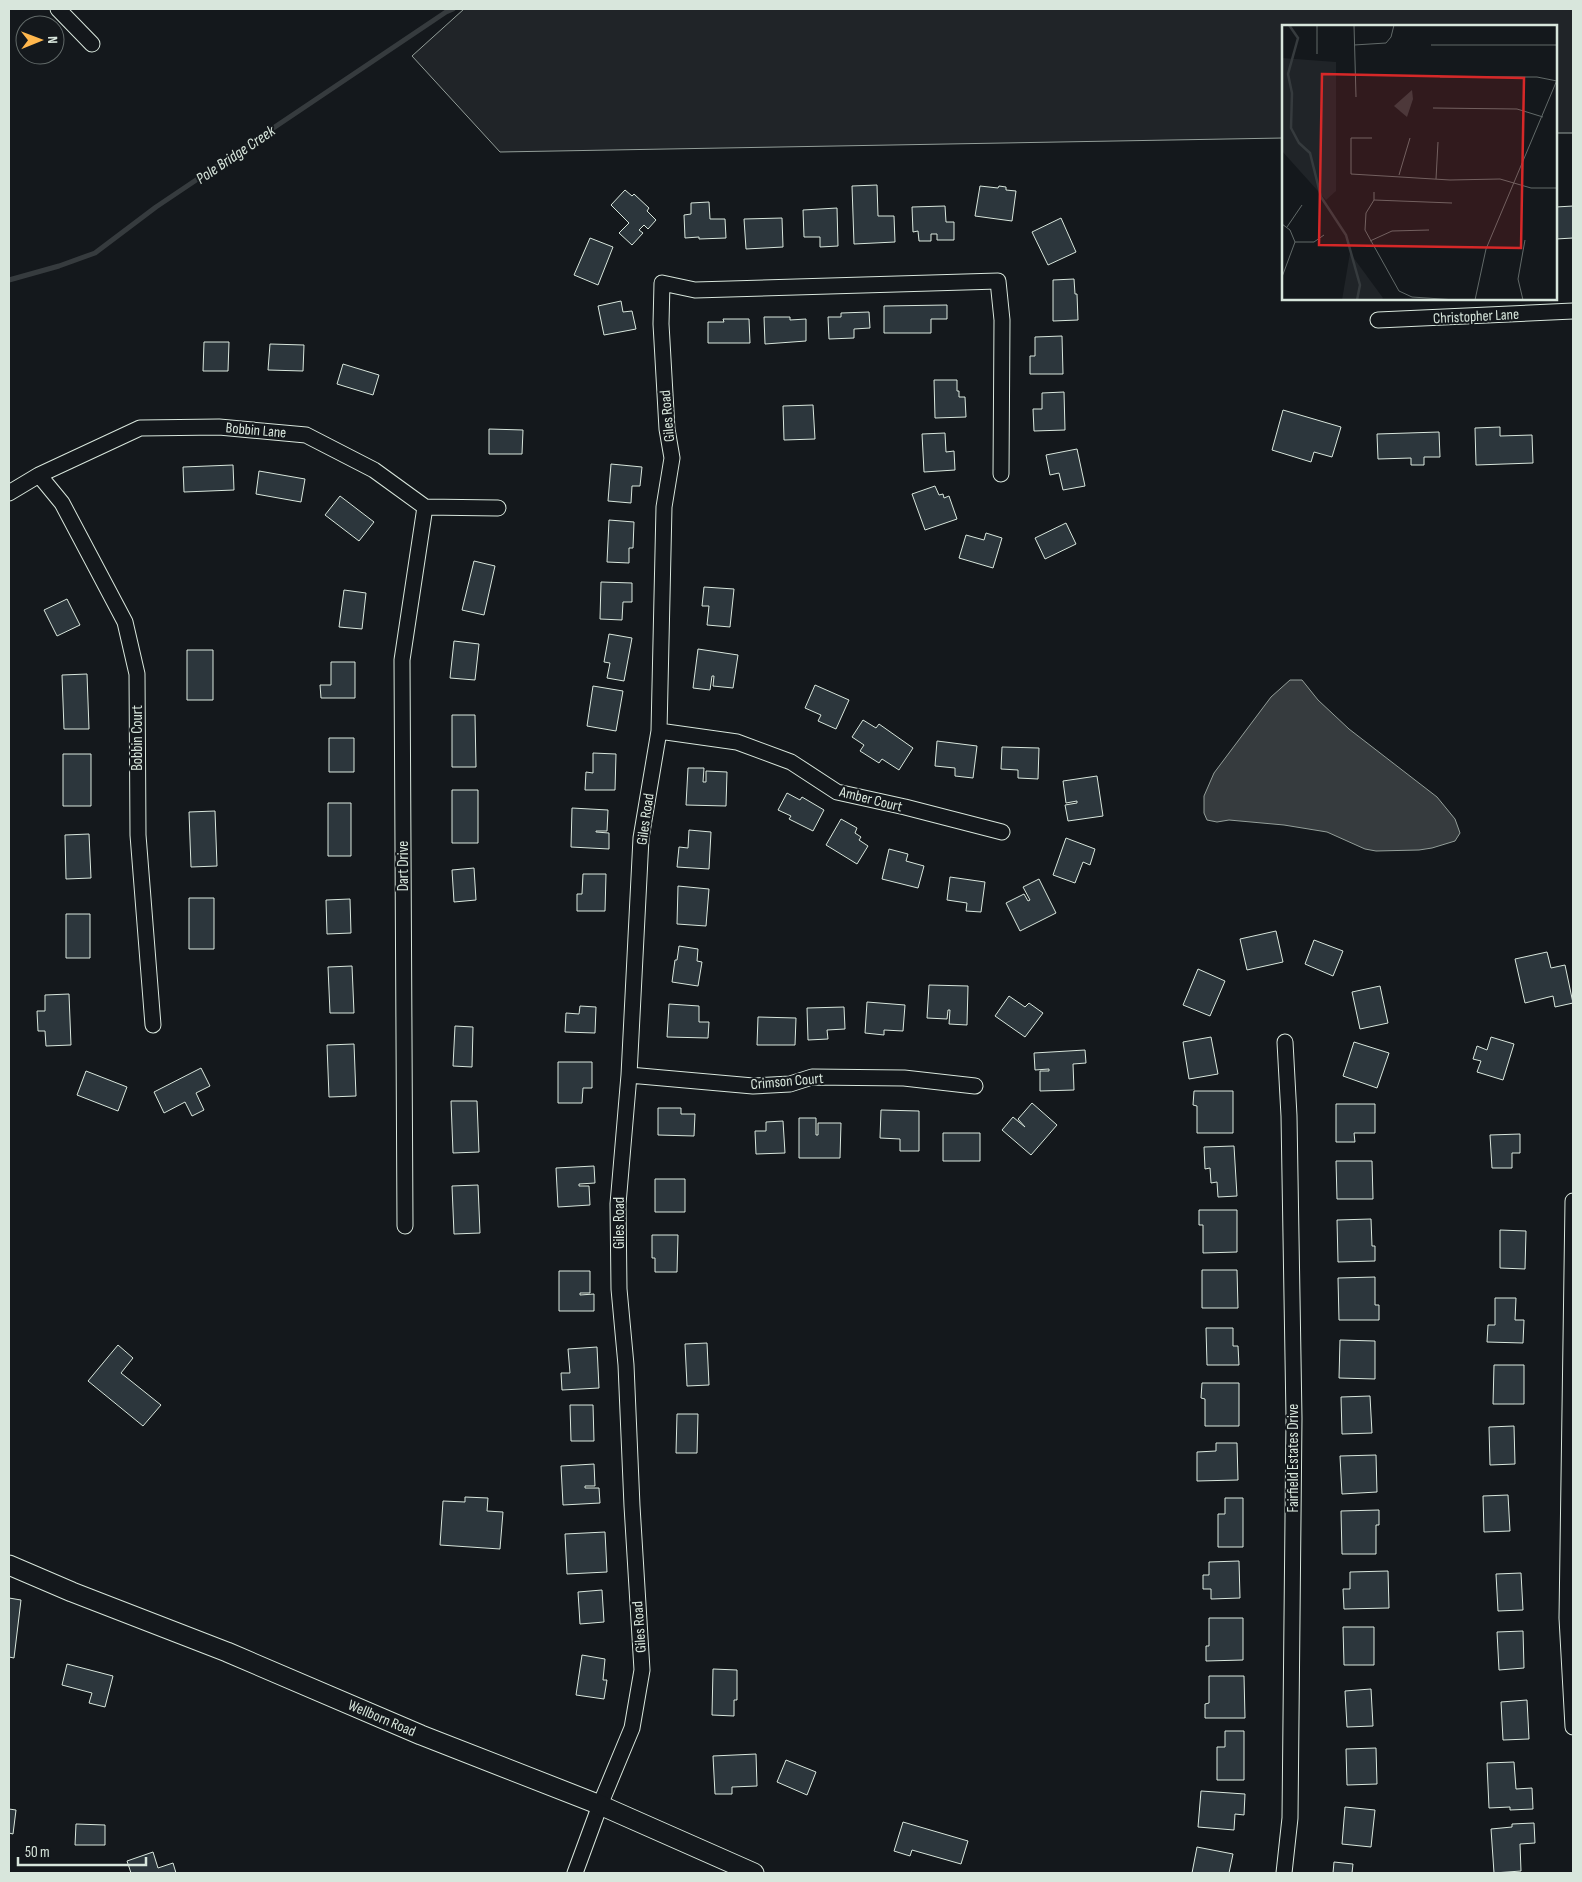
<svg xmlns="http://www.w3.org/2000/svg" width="1582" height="1882" font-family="'Sofia Sans Condensed',sans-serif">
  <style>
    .green { fill: #202428; stroke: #939e99 }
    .water { fill: #363b3e; stroke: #939e99 }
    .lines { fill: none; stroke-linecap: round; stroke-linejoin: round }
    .stream { stroke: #363b3e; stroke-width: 5 }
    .building { fill: #2c363c; stroke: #d8e6dc }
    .minor-casing { stroke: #d8e6dc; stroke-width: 17 }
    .tertiary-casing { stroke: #d8e6dc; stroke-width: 21 }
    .minor { stroke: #14181c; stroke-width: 15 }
    .tertiary { stroke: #14181c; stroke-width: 19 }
    .labels { text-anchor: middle; stroke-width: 4; stroke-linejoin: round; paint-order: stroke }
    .street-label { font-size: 15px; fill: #d8e6dc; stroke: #14181c }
    .water-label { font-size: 16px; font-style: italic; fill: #d8e6dc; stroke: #14181c }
    .inset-river { fill: none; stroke: #363b3e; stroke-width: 2.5 }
    .inset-road { fill: none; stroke: #626a69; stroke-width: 1 }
    .view { fill: #d62828; fill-opacity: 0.15; stroke: #d62828; stroke-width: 2.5 }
    .inset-edge { fill: none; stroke: #d8e6dc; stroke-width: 2.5 }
  </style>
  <rect width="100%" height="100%" fill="#14181c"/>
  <path class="green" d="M464,9H1573V133H1556V26H1283V138L500,152L412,56Z"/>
  <path class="water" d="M1290,680H1302L1318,700L1349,729L1437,797L1455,819L1460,833L1455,841L1432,848L1419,850L1376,851L1365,849L1327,832L1284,825L1229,820L1217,822L1207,820L1204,813V796L1214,773L1271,697Z"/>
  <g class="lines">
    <path class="stream" d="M9,280L59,266L95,253L156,207L446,12L453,9"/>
  </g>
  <path class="building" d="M877,185L878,216H894L895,242L854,244L852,186Z
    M980,186L998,188L999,186L1006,187V190L1016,191L1012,221L975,216Z
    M625,190L632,196L634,194L649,208L647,211L656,220L648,229L644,225L639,230L643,233L632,245L619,233L629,223L611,205Z
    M709,202L710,219H725L726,238L699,239V237L685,238L684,215L691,214V203Z
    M945,206L946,222H954V240H937V234H931V241H919L918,231L913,232L912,207Z
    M1573,206V238L1556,239V207Z
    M837,208L838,246L820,247V237H804L803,210Z
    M782,218L783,247L746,249L744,219Z
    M1061,218L1076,252L1048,265L1032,232Z
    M590,238L613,247L598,285L574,275Z
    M1074,279L1075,294H1077L1078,320L1053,321V280Z
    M621,301L623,312L632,311L636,329L604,335L598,306Z
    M947,305V319H931V333H884V306Z
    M869,312L870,328L854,329V338L829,339L828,317H841V313Z
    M764,317H790V320L806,319V341L765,344Z
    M723,319H749L750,343H708V322H724Z
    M1062,336L1063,374H1030V356H1035V337Z
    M204,342H229L228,371H203Z
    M270,344L304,345L303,371L268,370Z
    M343,364L379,375L373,395L337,384Z
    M934,380H957V391H959V397H965L966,417L935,418Z
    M1064,392L1065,430L1034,431L1033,409H1042V393Z
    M813,405L815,439L784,440L783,406Z
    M1283,410L1341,427L1332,457L1314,452L1311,462L1272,450Z
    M1500,427V436L1532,435L1533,463L1476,465L1475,428Z
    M489,429L523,430L522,454H489Z
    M1439,432L1440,457H1424V465H1411V458L1378,459L1377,434Z
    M945,433L946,452L954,451L955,470L924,472L922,434Z
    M1077,449L1085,486L1063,490L1059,473L1050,475L1046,455Z
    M611,464L642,467L640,486H632L631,503L608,501Z
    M233,465L234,490L184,492L183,467Z
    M259,471L305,479L301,502L256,494Z
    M935,486L939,495L943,494L944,498L949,496L957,519L925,530L912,494Z
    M340,496L374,522L359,541L325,515Z
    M609,520L634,522L633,548H629V563L607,562Z
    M1066,523L1076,544L1045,559L1035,538Z
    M986,533L1002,538L993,568L959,558L966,535L984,540Z
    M474,561L495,566L484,615L462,610Z
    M601,582L632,583V602H623L622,620L600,619Z
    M704,587L734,589L730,627L707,625L709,606H702Z
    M344,590L366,593L362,629L339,627Z
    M67,599L80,625L57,636L44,610Z
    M609,634L632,638L624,681L607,678L610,663L604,662Z
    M454,641L479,644L475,680L450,678Z
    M698,649L738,655L733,688L713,686L714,676H712L710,690L693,688Z
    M187,650H213V700H187Z
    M331,662H355V698H321L320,685H331Z
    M87,674L89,729H64L62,675Z
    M815,685L849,700L836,729L818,721L821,715L805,708Z
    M593,686L623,691L616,731L587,726Z
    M452,715H475L476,767H452Z
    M863,720L876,728L879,724L913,748L899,770L882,759L879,763L860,751L864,745L852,737Z
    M329,738H354V772H329Z
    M937,741L977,746L973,778L955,776V768L935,766Z
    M1002,747L1039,748L1038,779L1018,778V770L1001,769Z
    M593,753L616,754L615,790H585L586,772L593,773Z
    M63,754H91V806H63Z
    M688,768H704L703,782H706V771L727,772L726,806L686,805Z
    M1097,776L1103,816L1068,821L1065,805L1077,803V801L1066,803L1063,781Z
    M452,790H478V843H452Z
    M787,793L800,800L802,797L824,810L813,831L789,819L791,816L778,810Z
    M328,803H351V856H328Z
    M572,808L608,810L607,831H596V832L609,833V849L571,847Z
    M215,811L217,866L191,867L189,812Z
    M841,819L857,828L855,833L861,837L859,840L868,846L857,864L826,845Z
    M689,830L711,832L709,869L677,867L679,847L688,848Z
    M89,834L91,878L66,879L65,835Z
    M1066,838L1095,849L1090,865L1083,862L1075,883L1053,875Z
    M889,849L908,854L906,861L924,866L918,888L882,879Z
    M474,868L476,900L454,902L452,870Z
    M583,874H606L605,911H577V894H582Z
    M950,877L985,882L981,912L966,911L967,903L947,900Z
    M1039,879L1056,913L1020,931L1006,903L1024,894L1028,901L1030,900L1023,887Z
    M678,886L709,889L706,926L677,924Z
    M189,898H214V949H189Z
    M350,899L351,933L327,934L326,900Z
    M66,914H90V958H66Z
    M1276,931L1283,962L1247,970L1240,939Z
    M1314,940L1343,951L1333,976L1305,964Z
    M679,946L698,949L697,961L702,962L698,986L672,982L675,960H677Z
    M1547,952L1551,968L1565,965L1573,1003L1555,1007L1553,996L1525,1003L1515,959Z
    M352,966L354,1013H330L328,967Z
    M1198,969L1225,981L1210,1016L1183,1005Z
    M929,985L968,986L967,1025L949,1024L950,1010H948L947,1019L927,1018Z
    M1380,986L1388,1023L1360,1029L1352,992Z
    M69,994L71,1045L46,1046L45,1031H38L37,1011H45V995Z
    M1009,996L1025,1007L1029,1003L1043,1013L1025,1037L995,1016Z
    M867,1002L905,1005L903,1031L884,1030V1035L865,1033Z
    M669,1004L699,1006V1022H709L708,1038L667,1037Z
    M580,1006L596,1007L595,1033L565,1032L566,1013L579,1014Z
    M844,1007L845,1029L827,1030L828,1039L808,1040L807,1008Z
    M758,1017L796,1018L795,1045H757Z
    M455,1026L473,1027L472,1067L453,1066Z
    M1211,1037L1218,1074L1189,1079L1183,1042Z
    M1491,1037L1514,1044L1503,1080L1477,1072L1481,1061L1473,1059L1477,1046L1487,1050Z
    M1354,1042L1389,1053L1377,1088L1343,1076Z
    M354,1044L356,1096L329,1097L327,1045Z
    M1085,1050L1086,1063L1073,1064L1074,1090L1040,1091V1071H1049V1069L1035,1070L1034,1053Z
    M558,1062H592V1088H583L582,1103H558Z
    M201,1068L210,1086L196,1093L204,1110L192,1116L185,1102L164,1113L154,1092Z
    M86,1071L127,1087L118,1111L77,1095Z
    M1194,1091H1233V1133H1197V1106L1193,1105Z
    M451,1101H477L479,1152L453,1153Z
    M1032,1103L1057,1125L1031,1155L1002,1130L1013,1117L1025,1127L1018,1119Z
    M1336,1104H1375V1133H1354L1355,1142H1336Z
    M658,1108H681V1114H695L694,1136L658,1135Z
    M881,1110L919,1111V1151H900V1139L880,1138Z
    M799,1118H816V1135H818V1123H841L840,1158H799Z
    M783,1121L785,1153L756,1154L755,1131H766V1122Z
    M943,1133H980V1161H943Z
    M1520,1134V1153H1512V1168H1492L1490,1135Z
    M1234,1146L1237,1196L1218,1197L1217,1182L1211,1183L1210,1168L1205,1169L1204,1147Z
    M1336,1161H1372L1373,1199H1337Z
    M594,1166L595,1183L579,1184V1186H589L590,1205L558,1207L556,1168Z
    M655,1179H685V1212H655Z
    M478,1185L480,1233L454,1234L452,1186Z
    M1199,1210H1237V1252L1203,1253V1225H1199Z
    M1371,1219L1372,1246H1375V1261L1338,1262L1337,1220Z
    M1500,1230L1526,1231L1525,1269L1500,1268Z
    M652,1235H678L677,1272H655V1258H652Z
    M1202,1270H1237L1238,1308H1202Z
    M559,1271H590V1293H580V1295L594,1294V1311H559Z
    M1375,1277V1305H1379V1320H1339L1338,1278Z
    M1495,1298H1516L1515,1320H1524L1523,1343L1487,1342L1488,1325H1495Z
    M1206,1328H1233V1346H1238L1239,1365H1207Z
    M1340,1340L1375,1341V1379L1339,1378Z
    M707,1343L709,1385L687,1386L685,1344Z
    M118,1345L133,1358L121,1373L161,1405L143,1426L88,1381Z
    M597,1347L599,1388L562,1390L561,1373H570L568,1349Z
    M1494,1365H1524V1404H1493Z
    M1202,1383H1239V1426H1205V1399L1201,1398Z
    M1370,1396L1372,1433L1342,1434L1341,1397Z
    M570,1405H593L594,1441H571Z
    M677,1414H698L697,1453H676Z
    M1514,1426L1515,1464L1490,1465L1489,1427Z
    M1216,1443H1237L1238,1480L1197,1481V1452L1216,1451Z
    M1376,1455L1377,1492L1342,1494L1340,1456Z
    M594,1464L595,1486H585V1488H599L600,1503L563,1505L561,1466Z
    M1508,1495L1510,1531L1484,1532L1483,1496Z
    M465,1497L488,1498L487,1511L503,1512L500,1549L440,1545L443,1501L465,1502Z
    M1225,1498H1243V1547H1218V1514H1225Z
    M1379,1510V1525H1376V1554H1342L1341,1511Z
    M605,1532L607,1572L567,1574L565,1534Z
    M1239,1561L1240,1598L1211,1599V1589H1203V1575H1209V1562Z
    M1388,1571L1389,1608L1344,1609L1343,1589H1350V1572Z
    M1521,1573L1523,1610L1498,1611L1496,1574Z
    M602,1590L604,1622L580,1624L578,1592Z
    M9,1598L21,1600L14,1658L9,1657Z
    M1209,1618H1243V1660L1206,1661V1646H1209Z
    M1343,1627H1374V1665H1344Z
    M1523,1631L1524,1668L1499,1670L1497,1632Z
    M582,1655L605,1659L603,1680H607L604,1699L576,1695Z
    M67,1664L113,1676L105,1707L89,1703L92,1693L62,1685Z
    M713,1669L737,1670V1700H734V1716L712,1715Z
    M1209,1676H1244L1245,1718H1205V1704L1209,1703Z
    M1371,1689L1373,1726L1347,1727L1345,1691Z
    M1527,1700L1529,1739L1503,1740L1501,1702Z
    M1225,1731H1244V1780H1217V1747H1225Z
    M1376,1748L1377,1784L1347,1785L1346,1749Z
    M756,1754L757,1786L732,1787V1794H715L713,1756Z
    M786,1760L816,1772L807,1795L777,1782Z
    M1514,1762L1516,1789L1532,1788L1533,1809L1510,1810V1807L1489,1808L1487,1763Z
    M1201,1791L1245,1794L1244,1815L1235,1814L1234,1830L1198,1827Z
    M1345,1807L1375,1810L1371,1847L1342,1844Z
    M9,1809L16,1810L13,1834L9,1833Z
    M903,1822L968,1841L961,1864L912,1850L910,1856L894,1851Z
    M1534,1823L1535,1843L1520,1844L1521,1871L1494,1873L1491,1829L1512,1827V1824Z
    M76,1824L105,1825V1845H75Z
    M1197,1847L1233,1854L1229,1873H1192Z
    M153,1852L158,1868L173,1863L176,1873H131L127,1861Z
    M1334,1862L1353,1864L1352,1873H1359H1333Z"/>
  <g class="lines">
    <defs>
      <path id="minor" d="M58,9L92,44
        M1378,320L1573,311
        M39,475L62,503L125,622L137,674L138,835L153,1025
        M9,493L39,475L140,428L219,427L306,435L374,470L425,507L498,508
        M659,731L737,742L791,762L837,792L905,807L1002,832
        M629,1075L753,1086L790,1084L812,1077L904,1078L975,1086
        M1573,1201L1567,1618L1573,1727
        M405,1226L402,660L425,507
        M575,1873L600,1805L632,1728L642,1670L632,1506L626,1365L619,1289L618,1204L629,1075L641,838L659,731L664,507L672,458L667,429L661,324L662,283L695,290L998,281L1002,320L1001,474
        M1284,1873L1290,1818L1294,1418L1289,1116L1285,1042"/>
      <path id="tertiary" d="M9,1565L72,1592L227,1652L421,1735L600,1805L754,1873"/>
    </defs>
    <use href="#minor" class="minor-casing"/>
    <use href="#tertiary" class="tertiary-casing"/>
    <use href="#minor" class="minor"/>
    <use href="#tertiary" class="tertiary"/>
  </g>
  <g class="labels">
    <g class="street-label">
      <text transform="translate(1476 316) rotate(-3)" y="5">Christopher Lane</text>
      <text transform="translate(667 416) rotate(-95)" y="5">Giles Road</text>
      <text transform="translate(256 430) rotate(5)" y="5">Bobbin Lane</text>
      <text transform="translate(137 738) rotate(-90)" y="5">Bobbin Court</text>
      <text transform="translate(871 799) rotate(14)" y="5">Amber Court</text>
      <text transform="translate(645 819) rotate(-82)" y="5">Giles Road</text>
      <text transform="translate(403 866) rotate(-90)" y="5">Dart Drive</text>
      <text transform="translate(787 1081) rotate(-5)" y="5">Crimson Court</text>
      <text transform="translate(619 1223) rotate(-90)" y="5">Giles Road</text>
      <text transform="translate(1293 1458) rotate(-90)" y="5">Fairfield Estates Drive</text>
      <text transform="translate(639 1627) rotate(-94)" y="5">Giles Road</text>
      <text transform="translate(382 1718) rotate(23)" y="5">Wellborn Road</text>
    </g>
    <g class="water-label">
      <text transform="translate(235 154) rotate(-34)" y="6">Pole Bridge Creek</text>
    </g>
  </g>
  <g transform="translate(1282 25)">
    <rect width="275" height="275" fill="#14181c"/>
    <path d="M0,33L54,37V166L44,175L0,126ZM68,228L101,273L99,275H60Z" fill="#202428"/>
    <path d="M130,65L131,74L125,92L112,81Z" fill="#363b3e"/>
    <path class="inset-river" d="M7,0L16,13L6,49L10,68L9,103L17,118L28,128L39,172L64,210L78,260L75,275"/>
    <path class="inset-road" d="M35,0V29M72,0L74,72M72,20L104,18L109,12L112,0M149,20H275M158,52H255L275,56M151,83L235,84L261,92M90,113H69V149L168,155L218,154L249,163H275M117,150L128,113M154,154L156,117M92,167V175L84,188L83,205L117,266L130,272L174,275M92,175L170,178M0,199L8,205L13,217L0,252M5,202L20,180M88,216L110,206L147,205M13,217H32L42,210M193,275L204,224L275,55M241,275L236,254L243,215"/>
    <path class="view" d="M40,49L242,53L239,223L37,220Z"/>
    <rect width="275" height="275" class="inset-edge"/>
  </g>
  <rect width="1582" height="1882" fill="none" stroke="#d8e6dc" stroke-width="20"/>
  <g transform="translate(40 40) rotate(89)"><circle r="24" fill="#14181c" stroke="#626a69"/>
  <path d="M0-4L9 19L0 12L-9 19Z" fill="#ffb74d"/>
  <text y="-8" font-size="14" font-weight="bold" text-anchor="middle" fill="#d8e6dc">N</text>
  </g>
  <path d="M18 1857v8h128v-8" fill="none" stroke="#d8e6dc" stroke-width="2.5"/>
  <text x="25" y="1857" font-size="15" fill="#d8e6dc" stroke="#14181c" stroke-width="4" paint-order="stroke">50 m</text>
</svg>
